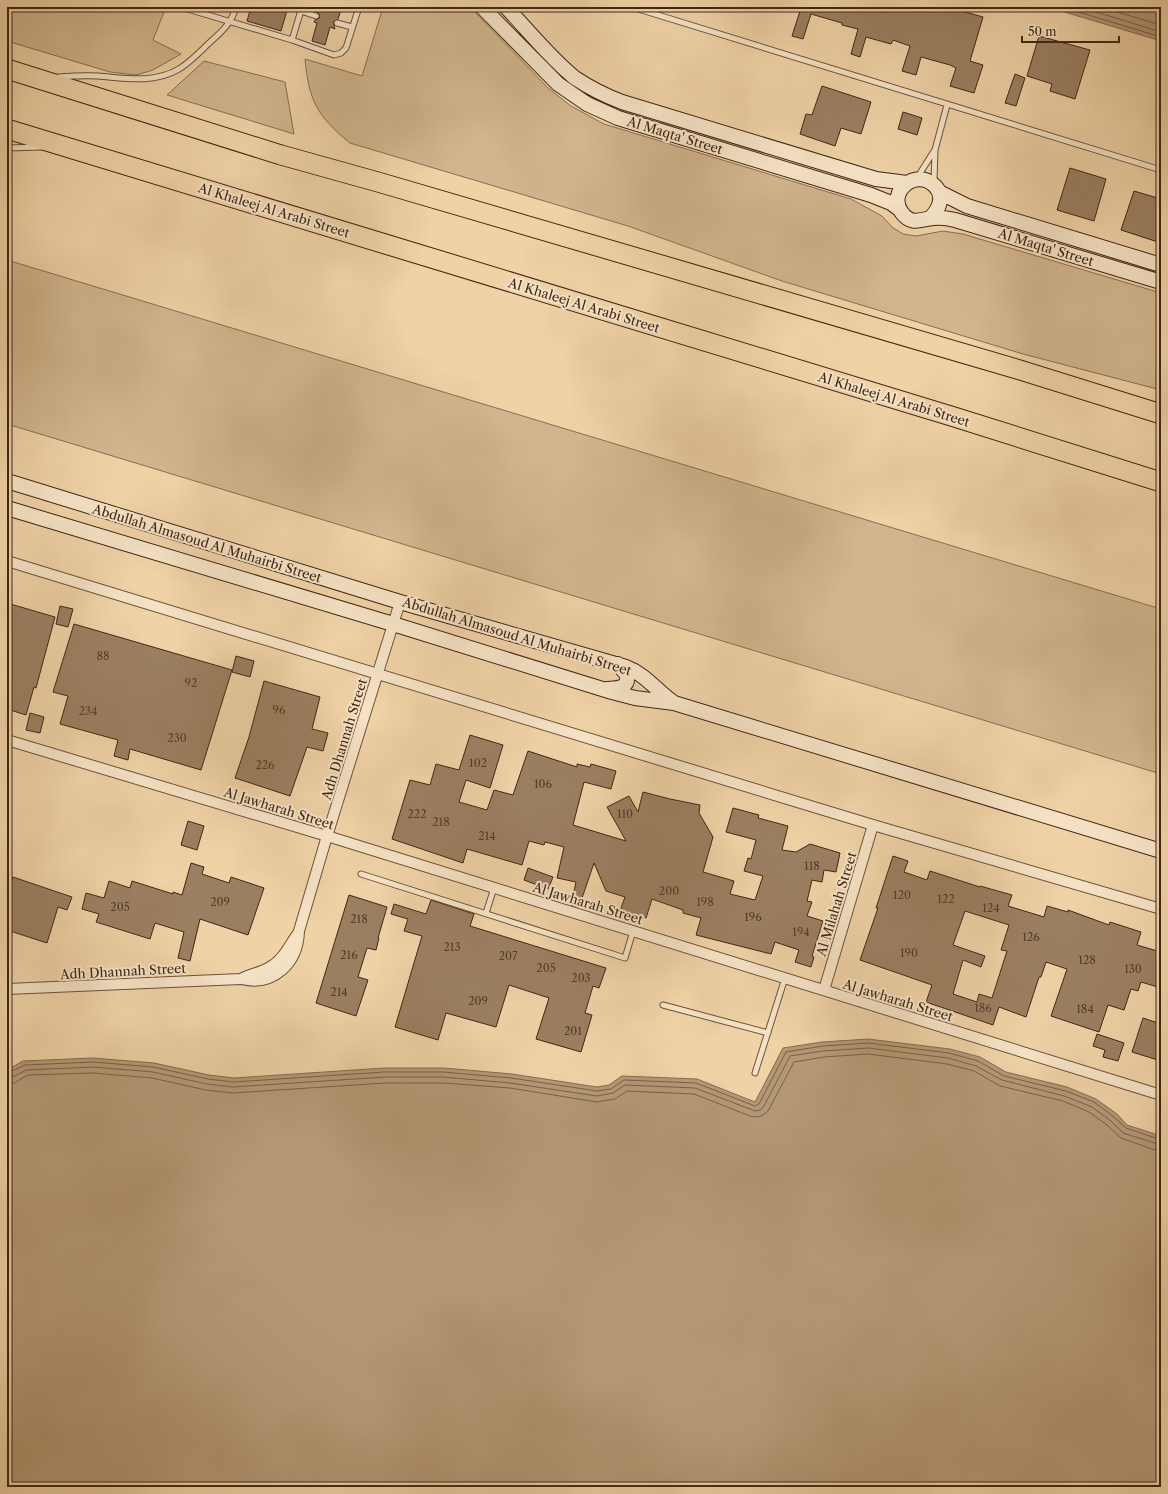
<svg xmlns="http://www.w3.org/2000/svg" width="1168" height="1494" font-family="'Libre Caslon Text',serif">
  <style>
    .green { fill: #d1b58e; stroke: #896e52 }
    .water { fill: #b49875; stroke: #866a4f }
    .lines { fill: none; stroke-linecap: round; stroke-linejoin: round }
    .shore { stroke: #7a5f46; stroke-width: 1 }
    .building { fill: #9b7f61; stroke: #412616; fill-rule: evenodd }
    .lane-casing { stroke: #6c513a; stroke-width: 7 }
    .street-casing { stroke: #6c513a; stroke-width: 12 }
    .secondary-casing { stroke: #412616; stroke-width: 16 }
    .highway-casing { stroke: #412616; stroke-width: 21 }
    .lane { stroke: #f5e2c5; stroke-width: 5 }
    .street { stroke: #f5e2c5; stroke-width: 10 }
    .secondary { stroke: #f5e2c5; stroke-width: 14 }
    .highway { stroke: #efd2a6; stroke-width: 19 }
    .labels { text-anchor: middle; stroke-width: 4; stroke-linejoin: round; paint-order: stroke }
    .number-label { font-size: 11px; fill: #583c29 }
    .street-label { font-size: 13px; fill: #412616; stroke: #f5e2c5 }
  </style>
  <rect width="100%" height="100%" fill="#efd2a6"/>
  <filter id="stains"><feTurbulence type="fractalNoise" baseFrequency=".005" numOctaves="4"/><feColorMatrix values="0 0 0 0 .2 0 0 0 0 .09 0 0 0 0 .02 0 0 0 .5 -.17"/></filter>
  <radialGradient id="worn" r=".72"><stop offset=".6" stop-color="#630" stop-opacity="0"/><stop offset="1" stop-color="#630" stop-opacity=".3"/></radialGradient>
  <path class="green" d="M7,7H166L153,40L181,54L153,70L136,75L110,72L7,41Z
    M383,7H470L548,88L571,106L604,124L851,199L882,216L892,227L903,234L916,236L943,231L963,234L1161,293V390L1023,354L782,281L628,226L350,143C317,116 309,101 305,59L362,76Z
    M204,61L285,82L294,134L167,95Z
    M7,260L1161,609V774L7,424Z"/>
  <path class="water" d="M1048,7H1161V41Z
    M868,1039L950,1049L980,1057L1006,1072L1067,1087L1096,1099L1117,1114L1127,1125L1161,1136V1487H7V1070L23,1061L93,1058L154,1063L209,1075L234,1078L384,1068H444L512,1074L597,1087L609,1085L622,1076L697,1079L755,1102L783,1048L822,1042Z"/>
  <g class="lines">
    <path class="shore" d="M1062,7L1161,37
      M1080,7L1161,32
      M1100,7L1161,25
      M7,1073L25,1065L93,1062L153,1067L208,1079L234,1082L384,1072H443L511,1078L597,1091L611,1089L624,1080L696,1083L755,1106L759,1104L786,1052L823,1046L868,1043L949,1053L978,1061L1004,1076L1066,1091L1094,1102L1114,1117L1126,1128L1161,1140
      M7,1078L13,1077L26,1070L93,1067L153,1072L207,1084L233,1087L385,1077H443L510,1083L597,1096L613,1093L625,1085L695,1088L755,1111L760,1110L764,1106L790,1056L823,1051L868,1048L948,1058L976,1066L1002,1080L1064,1096L1092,1107L1111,1121L1123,1133L1161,1145
      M7,1084L14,1083L28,1075L93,1073L152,1078L206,1090L233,1093L385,1083H443L510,1088L597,1102L615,1099L627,1091L694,1094L750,1116C757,1118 763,1116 768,1111L794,1062L824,1057L868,1054L947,1064L974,1071L1000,1086L1063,1101L1089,1112L1107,1125L1121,1138L1155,1150L1161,1151"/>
  </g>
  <path class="building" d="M251,7H288L281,31L247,21Z
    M318,7H342L338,19L333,22L335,29L330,27L325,45L312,41L317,23L314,22L315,20L318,19L320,17L319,14L317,12Z
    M797,7H948L983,17L970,61L983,65L974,93L950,86L956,68L950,65L921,57L916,75L902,71L910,46L893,40L891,44L866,37L860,57L851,54L858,29L842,25V23L811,14L803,39L792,36L800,11L797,10Z
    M1039,36L1090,50L1075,99L1050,91L1052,84L1027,76Z
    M1015,74L1025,78L1016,106L1005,103Z
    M822,86L871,102L861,134L841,128L835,146L800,134L806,114L812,115Z
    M903,112L922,118L917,135L898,129Z
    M1070,168L1106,179L1094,221L1057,210Z
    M1134,191L1161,199V243L1121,230Z
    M7,603L55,617L36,688L34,687L26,715L7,709Z
    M60,606L73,609L68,627L56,624Z
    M74,624L232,670L201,770L130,749L128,760L114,756L118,740L60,724L68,696L53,692Z
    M236,656L254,661L250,677L232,672Z
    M264,681L320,697L312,729L328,733L323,751L307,747L290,796L235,778L249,737Z
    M30,713L44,717L40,733L26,730Z
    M470,735L503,745L490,788L466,780L459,802L487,810L494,790L513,795L528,751L577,767V764L590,767L591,764L616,771L611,789L584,782L573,825L626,841L607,807L629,796L638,812L643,792L670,799L700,805L699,813L713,837L703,872L734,881L730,894L755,900L763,876L744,871L748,858L751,859L756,840L726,832L733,808L759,815L758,818L788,826L782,850L796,852L810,844L840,853L836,872L824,870L822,882L812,880L807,901L812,902L807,916L823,921L812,956L814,957L811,967L795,962L799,950L775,942L771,954L696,935L701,918L683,913V910L652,899L646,918L620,911L625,897L606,891L594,863L579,907L571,905L576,882L557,878L564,847L545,842L544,845L529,841L522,865L467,849L463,863L392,839L410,780L430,785L436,764L459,770Z
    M188,821L204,826L197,850L181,845Z
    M893,856L908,861L904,872L927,880L930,871L980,887V886L1012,895L1008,906L1044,917L1047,906L1068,912V910L1109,925L1110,922L1141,932L1137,945L1161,952V988L1141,982L1138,991L1131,989L1124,1010L1108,1005L1099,1032L1051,1016L1067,969L1046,962L1041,977H1039L1026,1017L999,1007L993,1025L926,1002L932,985L860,960L878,908H876ZM965,911L1009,925L1001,950L1007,951L992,998L979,994L977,1002L953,994L963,960L981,967L985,956L953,945Z
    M191,863L204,867L202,874L229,883L231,877L264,888L248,935L200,919L190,961L178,958L184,932L155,923L150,939L96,922L99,914L82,909L86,893L104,898L109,881L130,888L132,881L173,894V892L182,895Z
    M528,868L553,877L548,889L524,880Z
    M13,877L72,897L67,910L58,907L47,943L7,930V894Z
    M349,895L387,907L378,938H379L376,950L367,948L358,977L368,980L356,1016L316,1003Z
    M431,900L474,914L470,926L606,968L599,988L593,986L585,1013L592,1015L581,1052L536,1039L549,998L509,985L496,1027L446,1013L438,1040L395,1027L422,936L404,931L408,919L391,914L394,904L426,914Z
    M1143,1018L1161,1024V1061L1132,1052Z
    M1097,1034L1124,1043L1118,1061L1103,1057L1105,1050L1093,1046Z"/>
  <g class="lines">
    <defs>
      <path id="lane" d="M181,7L292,40L334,55L341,53L346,48L359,7
        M632,7L1161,170
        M301,11L316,16
        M337,23L352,27
        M292,40L302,7
        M58,77C71,76 84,75 98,76C125,78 153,84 179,69C189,63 198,54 207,45C220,33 231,25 236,7
        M7,148L42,147
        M917,178L934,151
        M934,182L935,150L947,105
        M361,874L625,958L633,931
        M486,913L494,888
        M663,1005L768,1033
        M755,1073L785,978"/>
      <path id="street" d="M7,561L873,825L1161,909
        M7,740L327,836L1161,1095
        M241,979C250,974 259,973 268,968C283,961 289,945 299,932
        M7,989L241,979C274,987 298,963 299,931L327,836L400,602
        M824,990L873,825"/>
      <path id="secondary" d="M482,7L558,84L587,104L618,118L871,195L891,203L899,209
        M506,7C528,30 550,58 575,78C590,88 606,96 622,102L876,179L907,183
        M939,192L967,206L1161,265
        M930,218C939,210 945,196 935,186C916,167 886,192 902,213C912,226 921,219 933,218C941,217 948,218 955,220L1161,282
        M7,481L400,602L626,667C645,674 657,691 673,702
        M7,508L393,624L612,692L635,698L674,703L1161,851
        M607,689C617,688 629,689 627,675L618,664"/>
      <path id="highway" d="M7,69L281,155L378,182L1020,370L1161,414
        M7,129L951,416L1161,482"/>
    </defs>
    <use href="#lane" class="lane-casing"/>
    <use href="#street" class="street-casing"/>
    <use href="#secondary" class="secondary-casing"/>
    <use href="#highway" class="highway-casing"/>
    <use href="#lane" class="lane"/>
    <use href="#street" class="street"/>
    <use href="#secondary" class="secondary"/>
    <use href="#highway" class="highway"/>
  </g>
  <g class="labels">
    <g class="number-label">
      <text x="103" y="660">88</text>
      <text x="191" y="687">92</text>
      <text x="279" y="714">96</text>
      <text x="88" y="715">234</text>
      <text x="177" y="742">230</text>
      <text x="478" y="767">102</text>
      <text x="265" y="769">226</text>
      <text x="543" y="788">106</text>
      <text x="417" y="818">222</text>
      <text x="625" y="818">110</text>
      <text x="441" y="826">218</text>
      <text x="487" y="840">214</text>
      <text x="812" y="870">118</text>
      <text x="669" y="895">200</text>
      <text x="902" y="899">120</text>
      <text x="946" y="903">122</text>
      <text x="220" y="906">209</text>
      <text x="705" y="906">198</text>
      <text x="120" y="911">205</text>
      <text x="991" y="912">124</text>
      <text x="753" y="921">196</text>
      <text x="359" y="923">218</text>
      <text x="801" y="936">194</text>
      <text x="1031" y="941">126</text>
      <text x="452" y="951">213</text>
      <text x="909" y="957">190</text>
      <text x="349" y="959">216</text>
      <text x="508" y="960">207</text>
      <text x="1087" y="964">128</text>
      <text x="546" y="972">205</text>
      <text x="1133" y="973">130</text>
      <text x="581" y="982">203</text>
      <text x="339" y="996">214</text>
      <text x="478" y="1005">209</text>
      <text x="983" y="1012">186</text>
      <text x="1085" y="1013">184</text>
      <text x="573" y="1035">201</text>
    </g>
    <g class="street-label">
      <text transform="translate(675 135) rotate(17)" y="5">Al Maqta' Street</text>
      <text transform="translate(274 210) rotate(17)" y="5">Al Khaleej Al Arabi Street</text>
      <text transform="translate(1046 247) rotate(17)" y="5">Al Maqta' Street</text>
      <text transform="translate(584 305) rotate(17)" y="5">Al Khaleej Al Arabi Street</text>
      <text transform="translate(894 399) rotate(17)" y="5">Al Khaleej Al Arabi Street</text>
      <text transform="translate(207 543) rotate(17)" y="5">Abdullah Almasoud Al Muhairbi Street</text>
      <text transform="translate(517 636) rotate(17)" y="5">Abdullah Almasoud Al Muhairbi Street</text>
      <text transform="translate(344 739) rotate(-73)" y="5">Adh Dhannah Street</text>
      <text transform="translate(279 808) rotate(17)" y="5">Al Jawharah Street</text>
      <text transform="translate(588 903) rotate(17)" y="5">Al Jawharah Street</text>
      <text transform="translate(836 904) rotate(-73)" y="5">Al Milahah Street</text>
      <text transform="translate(123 971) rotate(-3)" y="5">Adh Dhannah Street</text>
      <text transform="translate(898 1000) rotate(17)" y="5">Al Jawharah Street</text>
    </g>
  </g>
  <rect width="1168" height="1494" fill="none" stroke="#efd2a6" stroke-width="24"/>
  <rect x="8" y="8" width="1152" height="1478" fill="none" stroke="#412616" stroke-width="2"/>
  <rect x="12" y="12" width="1144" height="1470" fill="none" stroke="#412616"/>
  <path d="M1022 36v6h97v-6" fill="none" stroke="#412616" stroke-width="2"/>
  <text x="1028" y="36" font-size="12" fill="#412616" stroke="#f5e2c5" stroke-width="3" paint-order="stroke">50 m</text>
  <rect width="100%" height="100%" filter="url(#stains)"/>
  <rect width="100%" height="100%" fill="url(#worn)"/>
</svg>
